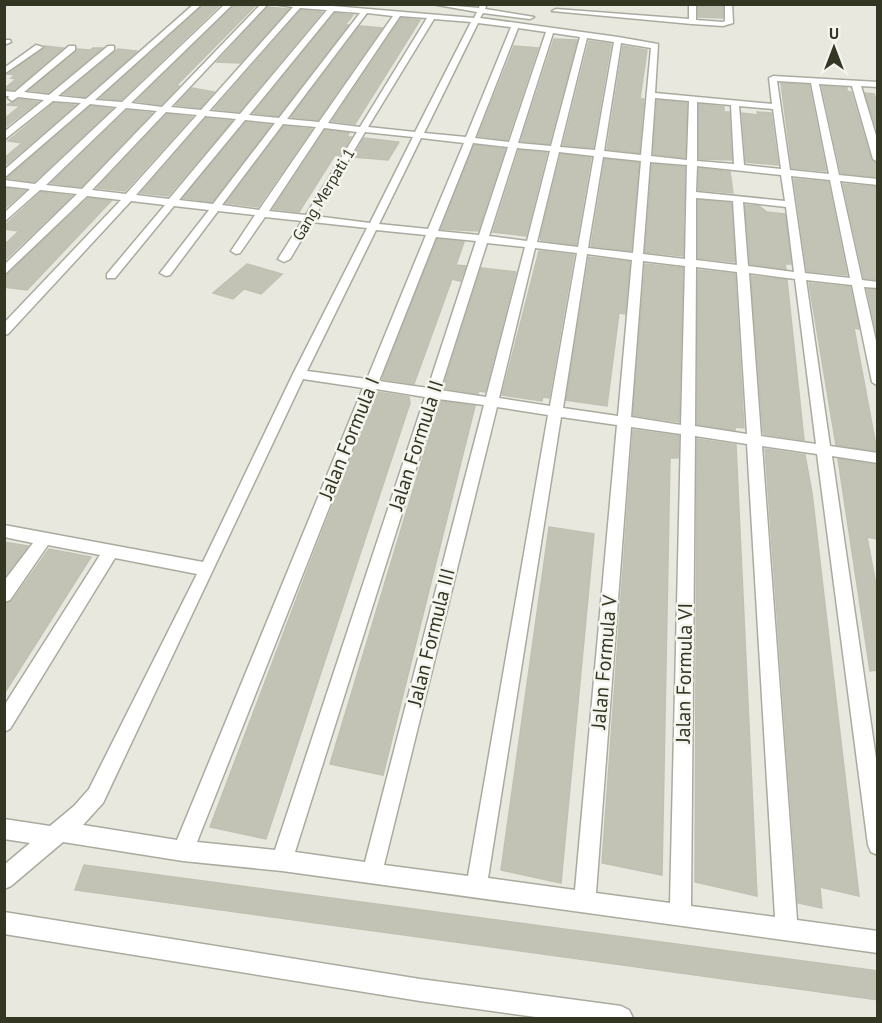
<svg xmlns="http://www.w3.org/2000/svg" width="882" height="1023" font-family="'PT Sans',sans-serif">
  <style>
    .building { fill: #c2c3b5; stroke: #c0c1b2; stroke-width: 1.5 }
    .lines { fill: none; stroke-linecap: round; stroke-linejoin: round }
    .minor-casing { stroke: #aaab9f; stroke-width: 3 }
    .minor { fill: #fff; fill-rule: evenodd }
    .labels { text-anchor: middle; stroke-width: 5; stroke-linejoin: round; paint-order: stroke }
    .far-street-label { font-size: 16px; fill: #323622; stroke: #f5f5ef }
    .street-label { font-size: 20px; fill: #323622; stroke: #f5f5ef }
  </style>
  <rect width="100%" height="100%" fill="#e8e8df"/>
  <path class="building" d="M204,4H221L121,100L100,98Z
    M235,4H257L177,85L179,86L161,105L136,101Z
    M698,4H723V18L698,17Z
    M268,7L289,9L240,63L217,62Z
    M301,10L322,12L239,112L214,109Z
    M335,13L353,15L345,25H348L278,116L253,113Z
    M401,18L420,20L355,124L332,121Z
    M360,26L382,28L318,120L291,117Z
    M554,39L577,40L549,144L521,141Z
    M589,41L611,44L593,148L563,145Z
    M45,46L63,48L14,90L4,89L16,79L11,78L15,75L8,74Z
    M514,46L538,48L507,140L478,136Z
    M623,46L647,50L640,99H644L639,153L607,149Z
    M93,48H102L48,93L29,90L77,49L90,50Z
    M118,49L137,51L85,97L64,94Z
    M781,83L809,85L826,171L792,168Z
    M822,86L847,88V91L851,92L871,160L878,164V177L841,173Z
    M192,88L214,92L200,108L176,105Z
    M865,93L874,94L878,105V133Z
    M19,99L38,102L4,128V119L20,106L7,105Z
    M657,100L687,103L685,158L653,154Z
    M54,103L75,105L7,164H4V158L22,143L8,141Z
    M699,104L724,107V112H729L732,160L699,159Z
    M91,106L112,109L34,182L7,178Z
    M127,110L152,113L81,187L51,183Z
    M757,112L771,113L778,165L746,162L742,113L758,115Z
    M167,114L192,117L125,191L97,188Z
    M206,118L232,121L168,196L141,193Z
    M246,122L271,125L212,202L183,198Z
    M284,126L312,129L258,207L226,203Z
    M325,130L349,133L347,137H351L340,156L335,155L299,212L273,209Z
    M364,138L399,142L388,160L353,157Z
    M474,145L505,149L478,231L441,229Z
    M519,150L547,153L526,236L493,232Z
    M561,154L591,158L576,245L541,240L540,238Z
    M605,159L639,163L631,251L591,246Z
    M652,164L685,167L683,256L645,252Z
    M699,168L730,172L733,193L698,190Z
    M794,179L828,182L847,275L807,271Z
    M843,184L878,187V194L875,193L878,204V280L864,278Z
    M4,188L25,191L4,209Z
    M41,192L72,196L4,261V245L19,231L4,229V226Z
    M88,198L111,201L27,290L4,287V277Z
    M698,200L731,203L735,262L698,258Z
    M745,205L759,206L767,212L785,214L791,264H785L786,269L750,264Z
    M437,239L464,242L456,265L466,266L460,281L452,279L414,384L382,379Z
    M539,251L574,255L549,398L543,397L542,401L502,395Z
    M589,257L630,262L625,314L619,313L607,406L566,400Z
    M247,264L282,274L261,294L244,289L233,299L213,293Z
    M645,264L683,268L679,422L633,415Z
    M481,268L516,272L485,392L479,391L478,394L443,388Z
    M698,270L735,274L744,428L735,427V430L697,424Z
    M751,276L787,280L804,440L764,434L763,431Z
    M809,283L850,287L859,329L854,328L877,451L836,445Z
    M867,289L878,290V331H876Z
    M377,392L409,397L410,403L266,839L210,827L309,566Z
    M440,401L475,406L383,775L330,764Z
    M633,430L679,436L678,458H670L662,875L602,863Z
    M697,439L736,445L757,896L695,882Z
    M765,449L805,455L812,493L859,896L820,887L822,908L798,903Z
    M838,459L878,465V539L867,537L878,595V670L870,671Z
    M549,527L594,534L561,883L501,870Z
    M4,542L28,546L4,577Z
    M49,549L91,557L4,694V604L12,601Z
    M84,865L871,970L878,971V1000L75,890Z"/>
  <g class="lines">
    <defs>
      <path id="minor" d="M194,4H202L95,100L122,102L225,4H233L131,103L162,107L261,4H268L171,107L201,110L293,7L273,4H309L474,18L477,12L432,4L479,8L480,4H487L485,9L534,17L530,19L483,13L480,18L618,37L658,44L655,93L772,104L769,78L773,76L878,82V87L861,86L878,142V162L873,159L852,86L819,84L839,175L878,179V185L840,181L862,280L878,282V288L864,287L878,350V386L872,382L852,285L806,280L830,446L878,453V463L832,456L878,772V855L871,852L868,845L817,454L762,446L797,920L878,931V953L282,871L183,861L63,842L11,886L4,889V865L30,843L4,839V819L50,826L74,806L89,789L197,574L115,558L10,729L4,732V706L100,555L48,545L10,600L4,602V581L33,543L4,537V525L203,562L293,374L367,228L312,222L290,259L284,262L278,259L302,221L265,217L240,253L236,254L231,251L255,215L218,211L170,275L166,276L160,273L209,210L174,206L115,278H107V274L165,205L131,201L8,334L4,335V323L121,200L87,196L4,275V265L77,194L40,190L4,222V213L30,189L4,186V180L35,184L117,107L90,104L4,178V170L81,103L53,101L4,140V132L44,100L18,97L12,101L8,98L9,96H4V91L15,92L69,46H75V50L24,92L49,95L108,46H114V50L58,96L86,99ZM300,8L327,10L240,114L209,111ZM334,11L360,13L279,118L249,115ZM367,13L393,16L319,122L287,119ZM400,16L427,18L360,127L328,123ZM434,19L471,22L415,132L368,127ZM478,23L511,27L466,137L424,133ZM518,28L546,32L509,142L475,138ZM553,33L580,37L551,146L518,143ZM587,38L614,42L595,150L560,147ZM621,43L651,48L641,155L604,151ZM777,81L811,83L829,174L790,170ZM655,98L689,101L687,160L651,156ZM697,102L731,105L734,164L697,161ZM739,106L773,109L781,169L744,165ZM126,108L157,111L82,189L46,185ZM166,112L197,115L126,194L92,190ZM205,116L236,119L169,199L136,195ZM245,120L275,123L213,204L179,200ZM283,124L316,127L259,210L222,205ZM324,128L357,132L306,215L269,211ZM365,132L413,137L370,223L315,216ZM421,138L464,143L428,229L379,224ZM473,143L508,147L479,235L438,231ZM517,148L550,151L527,241L489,236ZM559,152L594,156L578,247L537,242ZM603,157L641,161L633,253L588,248ZM650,162L687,165L685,259L643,254ZM697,166L781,175L785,201L696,192ZM791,176L830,180L850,278L805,273ZM696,198L733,201L737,265L696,260ZM743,202L786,207L794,272L748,266ZM376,230L426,235L367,379L307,371ZM436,237L476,241L428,388L379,381ZM487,243L525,247L486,397L440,390ZM535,248L577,253L550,406L499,398ZM587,254L632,260L618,416L563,408ZM643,261L685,266L681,425L631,417ZM696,267L737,272L747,434L695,426ZM749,273L795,279L816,444L761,436ZM303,379L363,388L177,840L83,825L103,803ZM376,389L425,397L275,850L197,842ZM438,399L484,405L365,862L295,852ZM497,407L548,415L468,876L384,865ZM561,417L617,425L575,890L488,878ZM631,427L681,434L670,903L596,893ZM695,436L747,444L775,917L691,906Z
        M689,4H696V20L723,22L725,21V4H732L733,23L723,26L692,24L552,11L556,9L689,19Z
        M4,40H10L11,42L4,45Z
        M36,45L43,47L4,74V68Z
        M4,912L420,979L621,1006L629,1010L633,1018H543L420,1001L4,934Z"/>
    </defs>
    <use href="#minor" class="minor-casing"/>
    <use href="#minor" class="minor"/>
  </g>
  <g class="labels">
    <g class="far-street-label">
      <text transform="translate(323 194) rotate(-59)" y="6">Gang Merpati 1</text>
    </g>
    <g class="street-label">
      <text transform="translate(349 438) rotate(-68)" y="7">Jalan Formula I</text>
      <text transform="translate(416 445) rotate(-72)" y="7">Jalan Formula II</text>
      <text transform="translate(431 637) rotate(-76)" y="7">Jalan Formula III</text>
      <text transform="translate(604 662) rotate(-85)" y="7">Jalan Formula V</text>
      <text transform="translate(684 673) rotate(-89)" y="7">Jalan Formula VI</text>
    </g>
  </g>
  <rect width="882" height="1023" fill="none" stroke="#323622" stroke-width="12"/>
  <g transform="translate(834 48)" stroke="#f5f5ef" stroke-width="4.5" paint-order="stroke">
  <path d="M0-4.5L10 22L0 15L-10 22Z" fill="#323622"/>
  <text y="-9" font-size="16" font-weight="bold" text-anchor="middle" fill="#323622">U</text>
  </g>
</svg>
